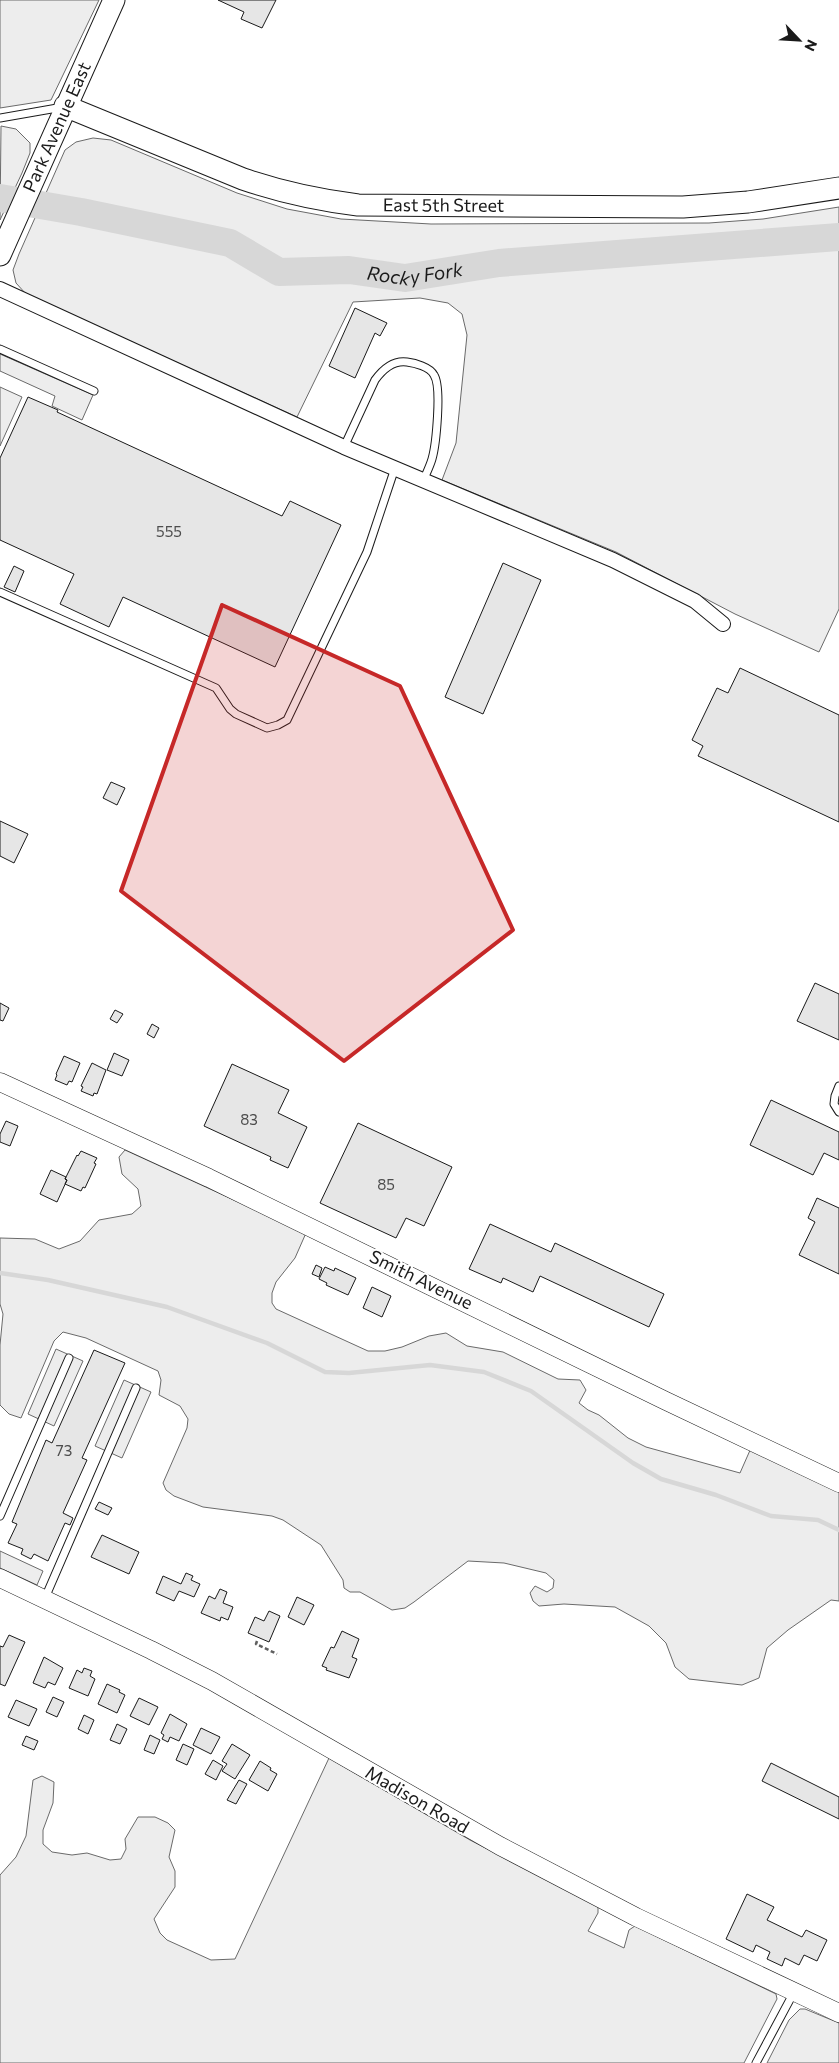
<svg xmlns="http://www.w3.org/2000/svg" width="839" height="2063" font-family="Commissioner,sans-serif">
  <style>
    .built { fill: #ededed; stroke: #6a6a6a }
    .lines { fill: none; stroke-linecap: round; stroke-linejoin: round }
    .stream { stroke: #d7d7d7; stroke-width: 4.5 }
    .river { stroke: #d7d7d7; stroke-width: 28 }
    .building { fill: #e6e6e6; stroke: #1a1a1a }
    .service-casing { stroke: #1a1a1a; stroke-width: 9 }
    .minor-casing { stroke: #1a1a1a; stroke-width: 16 }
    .tertiary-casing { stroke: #1a1a1a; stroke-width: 19 }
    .primary-casing { stroke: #1a1a1a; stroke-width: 23 }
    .path { stroke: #5f5f5f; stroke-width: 2.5; stroke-dasharray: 4 2.5; stroke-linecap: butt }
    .service { stroke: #fff; stroke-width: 7 }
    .minor { stroke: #fff; stroke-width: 14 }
    .tertiary { stroke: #fff; stroke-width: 18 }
    .primary { stroke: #fff; stroke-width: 21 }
    .marked { fill: #c62828; fill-opacity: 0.2; stroke: #c62828; stroke-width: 4; stroke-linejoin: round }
    .labels { text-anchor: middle; stroke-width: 4; stroke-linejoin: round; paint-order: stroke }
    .number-label { font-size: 15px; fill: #4d4d4d }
    .street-label { font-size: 18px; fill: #1a1a1a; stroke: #fff }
    .water-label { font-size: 19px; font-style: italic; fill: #1a1a1a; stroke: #fff }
  </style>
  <rect width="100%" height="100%" fill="#fff"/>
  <path class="built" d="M0,0H99L51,100L0,108Z
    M1,126L16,129L30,143V153L22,173L0,220Z
    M93,138L111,140L237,193L287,209L341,219L431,224L709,223L763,219L839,207V609L819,652L735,614L616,552L442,480L456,443L467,335L462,314L448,303L420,298L353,302L297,417L26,294L16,283L13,270L19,254L65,150L76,142Z
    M0,354L93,395L82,420L52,406L55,396L0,371Z
    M0,387L22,397L0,446Z
    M125,1150L306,1233L295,1258L276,1282L272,1293V1303L276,1309L368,1351H385L402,1347L429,1336L446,1333L467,1346L503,1352L558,1379L580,1380L586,1390L579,1403L588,1410L599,1415L628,1438L646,1447L740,1473L751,1448L839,1490V1601L831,1600L788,1630L767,1648L759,1678L742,1685L689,1679L675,1667L666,1643L649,1626L615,1607L564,1604L539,1606L533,1601L530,1593L535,1586L547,1592L553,1588L554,1580L546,1573L504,1563L468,1561L414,1602L405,1608L392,1610L360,1592H350L344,1588L343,1580L321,1545L283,1520L272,1516L203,1507L174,1496L166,1490L163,1483L187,1428L188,1419L180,1406L159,1395L161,1380L158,1371L86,1338L63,1332L54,1341L21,1418L9,1414L0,1405V1345L3,1314L0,1304V1238L35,1239L59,1249L80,1241L99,1220L132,1214L141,1206L138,1189L122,1174L119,1157Z
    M56,1349L83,1361L54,1426L28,1414Z
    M124,1380L151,1392L122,1458L95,1446Z
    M0,1551L43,1571L37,1585L0,1568Z
    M329,1758L470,1840L598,1906V1913L588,1931L624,1948L629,1930L635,1926L776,1994L777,1999L744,2063H0V1875L16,1857L26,1836L33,1780L42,1776L54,1782L53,1803L43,1830V1844L52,1852L72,1855L87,1853L110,1860L121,1859L126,1849L125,1839L138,1817H155L168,1823L175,1830L169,1857L175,1871V1887L154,1919L160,1933L167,1940L211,1960L235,1959Z
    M800,2009H805L839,2023V2063H767L789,2020Z"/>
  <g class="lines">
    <path class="stream" d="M0,1273L48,1280L167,1307L267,1343L325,1372L349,1373L430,1365L484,1372L531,1391L633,1463L661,1479L716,1495L771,1516L818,1520L839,1530"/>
    <path class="river" id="s1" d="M0,198L81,212L230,243L279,272L349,270L405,278L499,263L839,237"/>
  </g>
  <path class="building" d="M218,0H276L262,28L241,19L244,12Z
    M355,308L387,323L380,336L375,333L355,378L329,366Z
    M28,397L58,410L57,412L282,516L290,501L341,525L275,667L123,597L109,627L60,604L74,574L0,540V458Z
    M503,563L541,580L483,714L445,697Z
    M14,566L24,571L15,592L4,587Z
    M740,668L839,715V822L698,756L703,746L692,740L717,688L728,693Z
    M111,782L125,788L117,805L103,798Z
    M0,821L28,834L14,863L0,856Z
    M815,983L839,994V1040L797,1021Z
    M0,1003L9,1008L3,1021L0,1020Z
    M115,1010L123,1014L117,1023L110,1019Z
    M152,1024L159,1028L154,1038L147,1034Z
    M114,1053L129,1060L122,1076L107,1070Z
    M64,1056L80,1063L72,1082L69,1081L67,1085L55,1080L57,1075L56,1074Z
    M92,1063L106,1070L97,1094L94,1093L93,1096L81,1091L83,1087L81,1086Z
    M232,1064L289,1090L278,1113L307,1127L288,1168L270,1160L271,1157L204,1126Z
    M771,1100L839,1132V1160L824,1153L813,1175L750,1145Z
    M6,1121L18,1126L10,1146L0,1142V1134Z
    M358,1123L452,1167L424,1226L406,1218L396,1238L320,1203Z
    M81,1151L97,1158L94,1163L96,1164L85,1188L83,1187L81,1191L65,1184L67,1180L65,1179L77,1155L78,1156Z
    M51,1170L66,1177L65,1179L67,1180L57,1202L40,1194Z
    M817,1198L839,1208V1274L799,1255L815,1222L808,1218Z
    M490,1224L551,1252L555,1243L664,1294L649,1327L540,1276L533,1292L503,1278L501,1283L469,1269Z
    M316,1265L322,1268L319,1277L312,1274Z
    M325,1267L334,1271L335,1268L356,1278L348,1295L326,1285L327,1283L319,1279Z
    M372,1287L391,1296L382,1317L363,1308Z
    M94,1350L125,1363L82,1458L87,1460L63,1513L73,1518L70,1525L65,1523L48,1561L34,1554L31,1559L21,1554L23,1549L8,1543L17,1524L12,1522L46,1440L52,1443Z
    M99,1502L112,1508L108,1515L95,1509Z
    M102,1535L139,1552L129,1574L91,1557Z
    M186,1573L193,1576L191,1580L200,1584L194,1597L179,1591L174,1601L156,1593L163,1576L181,1584Z
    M220,1589L227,1592L223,1603L233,1607L228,1620L221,1617L220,1621L201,1613L209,1596L215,1599Z
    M297,1597L314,1605L304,1625L288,1617Z
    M269,1611L280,1616L269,1642L248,1633L255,1617L264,1621Z
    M342,1631L359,1639L352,1657L357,1659L349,1678L326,1670L327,1668L322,1666L331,1647L334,1648Z
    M9,1635L25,1642L5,1686L0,1684V1646L3,1647Z
    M44,1657L63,1668L55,1685L48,1682L45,1688L33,1683Z
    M84,1668L92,1671L90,1676L95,1679L88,1696L69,1688L77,1670L82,1673Z
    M107,1684L120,1690L119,1692L125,1695L117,1713L98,1704Z
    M53,1697L64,1702L57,1717L46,1712Z
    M139,1698L158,1707L149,1725L130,1716Z
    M16,1700L37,1709L29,1726L8,1717Z
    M170,1714L187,1724L179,1741L170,1737L168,1742L162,1739L164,1735L161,1733Z
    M84,1715L94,1720L88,1734L78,1729Z
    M117,1724L127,1729L120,1744L110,1740Z
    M201,1728L220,1737L211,1754L193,1745Z
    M150,1735L160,1740L154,1754L144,1750Z
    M26,1736L38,1741L34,1750L22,1745Z
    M183,1744L194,1749L187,1765L176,1760Z
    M232,1744L250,1755L235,1779L222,1771L227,1764L222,1761Z
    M213,1760L223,1766L216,1780L205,1774Z
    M260,1761L271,1768L270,1770L277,1774L268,1791L249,1780Z
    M771,1763L839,1797V1819L762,1781Z
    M239,1780L247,1784L236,1804L227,1800Z
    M747,1894L774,1907L767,1920L802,1937L806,1930L827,1940L817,1961L804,1955L799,1965L785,1958L782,1966L767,1959L770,1952L756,1945L753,1952L726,1939Z"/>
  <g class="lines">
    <defs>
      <path id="service" d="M0,118L63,107
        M0,349L94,391
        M344,447L375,380C383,369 393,360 407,362C415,363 430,367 434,375C442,387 436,445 432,459C430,466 426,474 423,481
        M0,592L216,688L230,709L236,714L267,728L278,725L287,720L367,552L395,468
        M839,1086L835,1096L834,1104L839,1112
        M0,1516L69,1358
        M45,1598L136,1388
        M756,2063L794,1992"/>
      <path id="minor" d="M0,289L344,447L613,560L695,601L723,624"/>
      <path id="tertiary" d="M0,1082L209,1178L666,1401L839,1483
        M0,1578L151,1650L212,1681L500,1846L636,1917L839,2013"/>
      <g id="primary">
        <path id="s2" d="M65,106L243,179C281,192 318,200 358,205L683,207L748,202L839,188"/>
        <path id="s3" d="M0,255L114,0"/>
      </g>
    </defs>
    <use href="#service" class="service-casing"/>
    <use href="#minor" class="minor-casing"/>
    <use href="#tertiary" class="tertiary-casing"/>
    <use href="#primary" class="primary-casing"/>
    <path class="path" d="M257,1641L256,1644L277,1654"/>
    <use href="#service" class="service"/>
    <use href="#minor" class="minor"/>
    <use href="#tertiary" class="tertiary"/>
    <use href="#primary" class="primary"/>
  </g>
  <path class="marked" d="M222,605L400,686L513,930L344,1061L121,891Z"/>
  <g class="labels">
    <g class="number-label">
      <text x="169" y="537">555</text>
      <text x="249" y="1125">83</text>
      <text x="386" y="1190">85</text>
      <text x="64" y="1456">73</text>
    </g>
    <g class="street-label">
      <text dy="6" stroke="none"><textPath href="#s3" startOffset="140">Park Avenue East</textPath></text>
      <text dy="6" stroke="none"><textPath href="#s2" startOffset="396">East 5th Street</textPath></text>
      <text transform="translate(421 1280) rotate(26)" y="6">Smith Avenue</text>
      <text transform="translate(417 1800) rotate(30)" y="6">Madison Road</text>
    </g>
    <g class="water-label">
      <text dy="7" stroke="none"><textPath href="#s1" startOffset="428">Rocky Fork</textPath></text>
    </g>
  </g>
  <g transform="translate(799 40) rotate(115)" stroke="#ffffff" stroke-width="4" paint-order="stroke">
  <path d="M0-4L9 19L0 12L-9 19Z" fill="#1a1a1a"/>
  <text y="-8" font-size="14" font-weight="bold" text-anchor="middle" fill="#1a1a1a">N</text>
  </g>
</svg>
